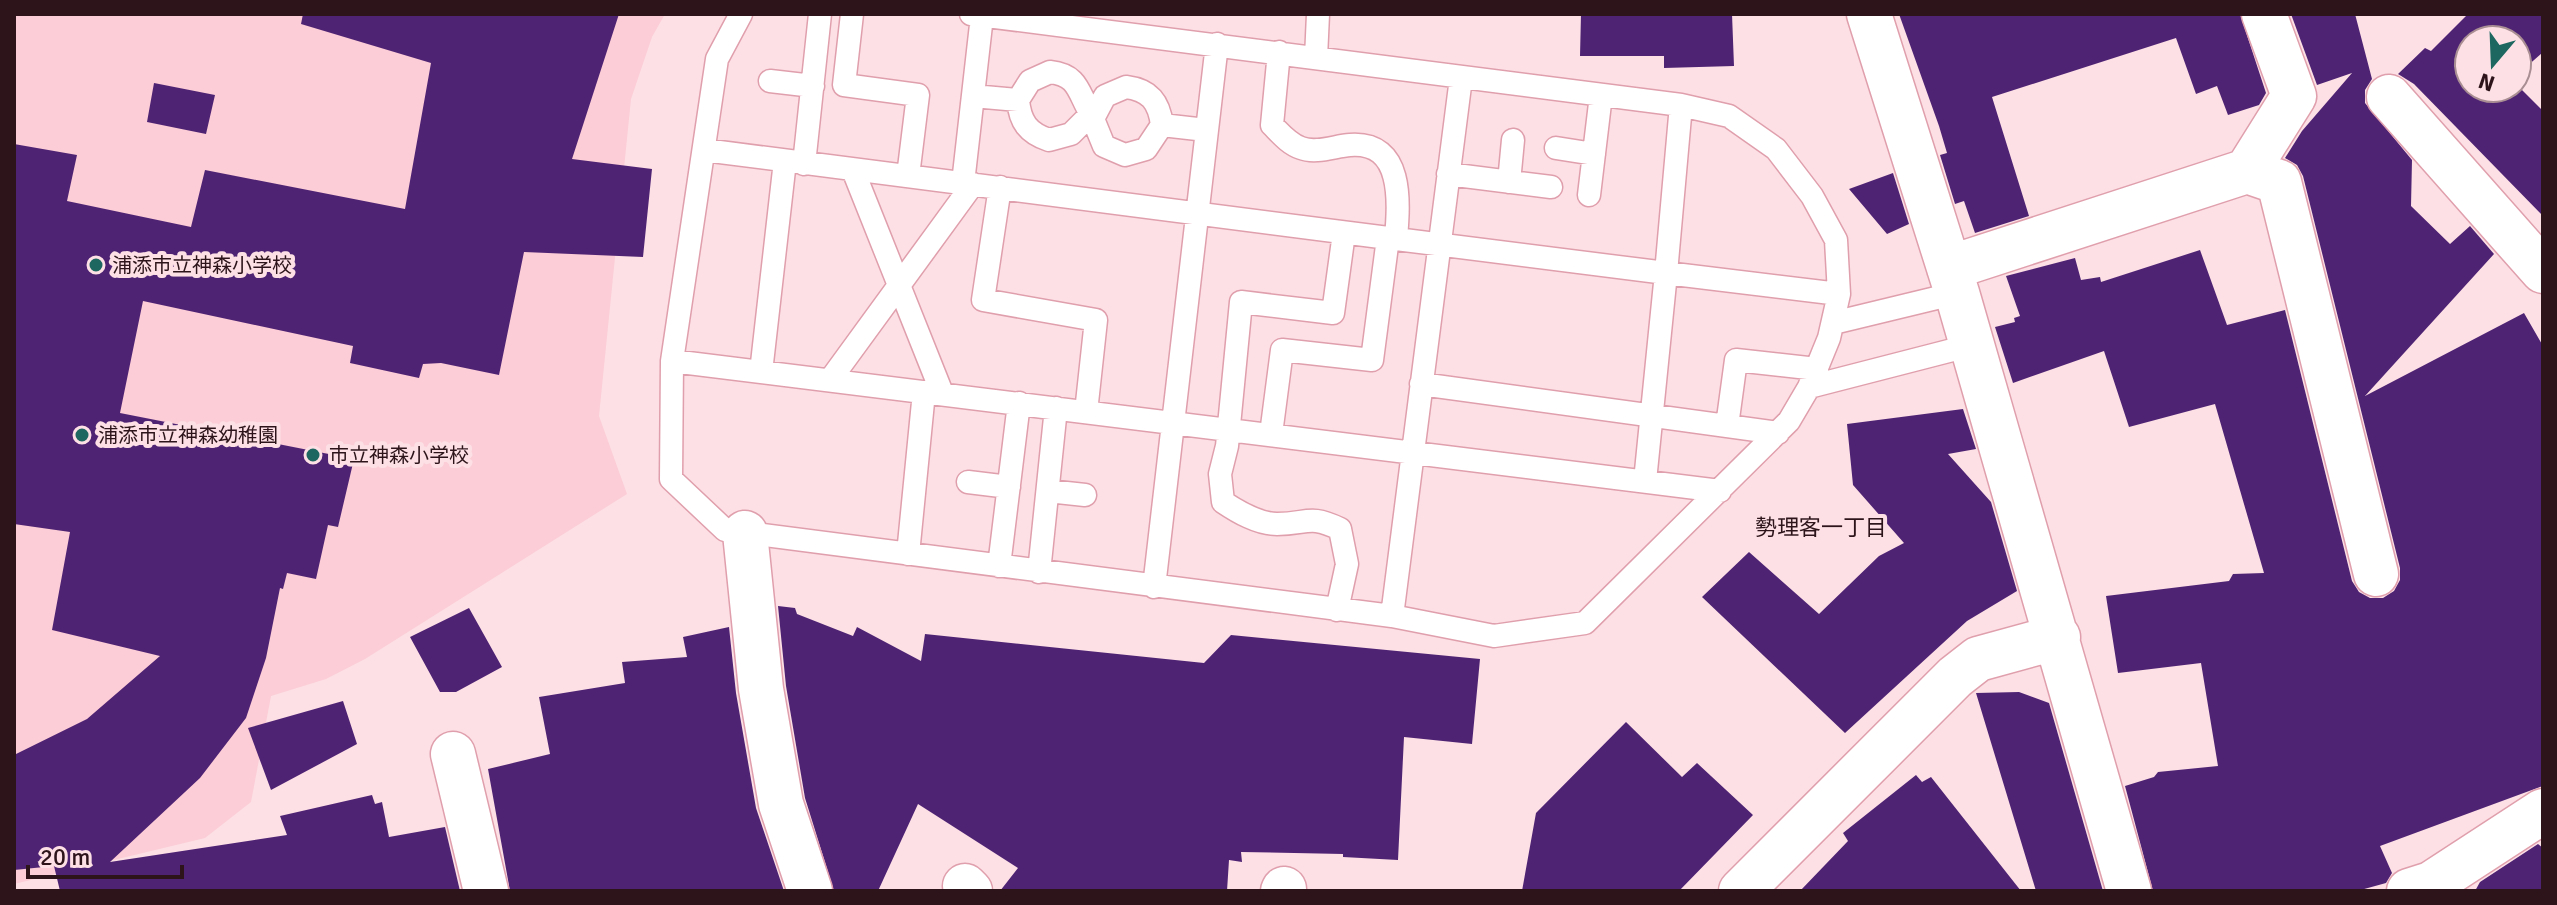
<svg xmlns="http://www.w3.org/2000/svg" width="2557" height="905" font-family="Signika,'Noto Sans JP',sans-serif">
  <style>
    .built { fill: #fccdd6 }
    .building { fill: #4f2374 }
    .lines { fill: none; stroke-linecap: round; stroke-linejoin: round }
    .service-casing { stroke: #e09fac; stroke-width: 25 }
    .minor-casing { stroke: #e09fac; stroke-width: 47 }
    .service { stroke: #fff; stroke-width: 22 }
    .minor { stroke: #fff; stroke-width: 44 }
    .poi-dot { fill: #1d6760; stroke: #fce0e5; stroke-width: 3 }
    .labels { text-anchor: middle; stroke-width: 8; stroke-linejoin: round; paint-order: stroke }
    .poi-label { font-size: 20px; fill: #2c141a; stroke: #fce0e5; text-anchor: start }
    .neighbourhood-label { font-size: 22px; fill: #2c141a; stroke: #fce0e5 }
  </style>
  <rect width="100%" height="100%" fill="#fce0e5"/>
  <path class="built" d="M14,14H665L652,37L631,99L599,416L627,494L365,659L326,679L271,696L251,802L205,838L14,884Z"/>
  <path class="building" d="M303,14H619L572,159L652,169L643,257L524,252L499,375L441,363L423,364L419,378L350,363L353,346L143,301L120,413L354,459L338,527L328,525L316,579L287,573L283,589L280,588L266,658L246,718L200,778L110,862L287,835L280,816L372,795L375,804L382,802L389,837L445,827L460,891H60L54,866L14,870V755L87,719L160,656L52,630L70,532L14,524V144L77,155L67,201L191,227L205,170L405,209L431,63L301,24Z
    M1581,14H1732L1734,66L1664,68V56H1580Z
    M1899,14H2240L2266,93L2259,105L2228,115L2217,86L2196,94L2176,38L1992,97L2029,216L1975,233L1964,201L1955,204L1940,155L1947,153L1939,126Z
    M2291,14H2355L2372,79L2365,90V103L2412,160L2411,206L2450,244L2470,226L2494,254L2365,396L2524,313L2543,346V786L2380,846L2392,873L2386,883L2357,891H2153L2125,786L2154,777L2158,772L2218,766L2201,663L2118,673L2106,596L2229,581L2233,574L2264,573L2215,404L2129,427L2104,351L2013,383L1995,327L2015,322L2014,318L2020,316L2006,276L2075,258L2081,280L2100,277L2101,282L2200,250L2227,325L2285,310L2352,581L2359,592L2370,598H2383L2394,591L2400,580V568L2303,176L2297,165L2285,158L2302,131L2352,73L2317,85Z
    M2468,14H2543V52L2517,75V40H2469V88H2517V85L2543,111V216L2414,84L2398,74L2425,48L2431,51Z
    M154,83L215,95L206,134L147,122Z
    M1893,173L1909,224L1887,234L1849,189Z
    M1963,409L1976,449L1948,454L1991,502L2017,591L1967,621L1845,733L1702,597L1749,552L1819,614L1879,556L1904,543L1853,485L1847,424Z
    M778,606L795,608L797,614L853,636L857,627L921,661L925,634L1204,663L1231,635L1480,659L1472,744L1404,737L1398,860L1343,857V854L1241,852L1242,862L1229,860L1227,891H1000L1018,868L918,804L878,891H834L805,798L786,686Z
    M469,608L502,667L456,692H440L410,637Z
    M729,627L736,693L756,808L784,891H510L488,769L550,754L539,697L625,683L622,662L687,657L683,637Z
    M2019,692L2049,703L2103,891H2036L1976,693Z
    M343,701L357,744L271,790L248,728Z
    M1626,722L1682,777L1697,763L1753,815L1679,891H1522L1536,813Z
    M1916,775L1922,782L1931,777L2021,891H1800L1848,841L1843,833Z
    M2538,844L2543,848V891H2475L2480,882Z"/>
  <g class="lines">
    <defs>
      <path id="service" d="M741,14L717,59L672,361L671,479L725,530L1392,616L1494,636L1585,623L1789,421L1809,387L1829,338L1839,294L1836,240L1812,196L1776,149L1729,116L1681,105L971,14
        M852,14L844,85L918,95L908,176
        M1279,52L1272,125C1281,134 1289,144 1301,148C1316,154 1335,146 1350,145C1404,141 1399,202 1396,239L1666,273L1681,105
        M1316,58L1318,14
        M1050,72C1079,75 1078,93 1091,114L1071,134L1049,140C1028,133 1020,122 1018,100L1030,81Z
        M770,81L813,86
        M1126,87C1150,90 1159,102 1162,125L1146,149L1125,155L1104,146L1091,114L1095,115L1105,96Z
        M973,96L1018,100
        M1162,125L1206,130
        M1556,148L1594,154
        M704,150L1396,239
        M804,164L820,14
        M853,170L942,393
        M1448,174L1551,187
        M1509,182L1513,140
        M963,183L982,16
        M1000,187L983,300L1096,320L1086,412
        M1589,195L1601,95
        M1833,323L1957,293
        M672,361L1720,491
        M761,372L785,161
        M830,380L973,184
        M1421,384L1778,433
        M1809,387L1972,345
        M1727,426L1736,360L1817,369
        M1271,434L1282,350L1372,360L1388,238
        M1645,481L1666,273L1839,294
        M968,482L1009,487
        M1048,491L1085,495
        M908,554L924,392
        M999,566L1019,403
        M1039,572L1056,408
        M1154,587L1217,44
        M1337,610L1347,564L1340,529C1309,514 1308,524 1277,524C1258,524 1238,512 1223,502L1220,474L1227,446L1241,302L1333,313L1344,233
        M1392,616L1461,78"/>
      <path id="minor" d="M1869,14L1957,293L2129,891
        M2389,97L2543,271
        M2247,171L2294,96L2264,14
        M1949,268L2247,171L2279,182L2376,574
        M745,533L761,689L781,804L810,891
        M453,754L486,891
        M965,886L970,891
        M1283,891L1284,889
        M1741,891L1955,677L1978,659L2058,637
        M2409,891L2431,884L2543,811"/>
    </defs>
    <use href="#service" class="service-casing"/>
    <use href="#minor" class="minor-casing"/>
    <use href="#service" class="service"/>
    <use href="#minor" class="minor"/>
  </g>
  <g class="poi-dot">
    <circle cx="96" cy="265" r="8"/>
    <circle cx="82" cy="435" r="8"/>
    <circle cx="313" cy="455" r="8"/>
  </g>
  <g class="labels">
    <g class="poi-label">
      <text x="112" y="272">浦添市立神森小学校</text>
      <text x="98" y="442">浦添市立神森幼稚園</text>
      <text x="329" y="462">市立神森小学校</text>
    </g>
    <g class="neighbourhood-label">
      <text x="1821" y="535">勢理客一丁目</text>
    </g>
  </g>
  <rect width="2557" height="905" fill="none" stroke="#2c141a" stroke-width="32"/>
  <g transform="translate(2493 64) rotate(199)"><circle r="38" fill="#fce0e5" stroke="#a98e94" stroke-width="2"/>
  <path d="M0-6L14 30L0 20L-14 30Z" fill="#1d6760"/>
  <text y="-12" font-size="22" font-weight="bold" text-anchor="middle" fill="#2c141a">N</text>
  </g>
  <path d="M28 865v12h154v-12" fill="none" stroke="#2c141a" stroke-width="4"/>
  <text x="40" y="865" font-size="24" fill="#2c141a" stroke="#fce0e5" stroke-width="6" paint-order="stroke">20 m</text>
</svg>
